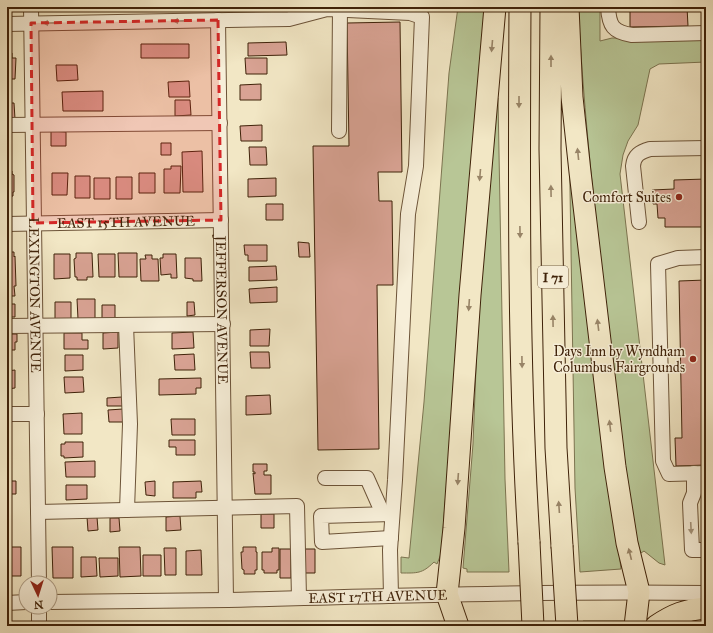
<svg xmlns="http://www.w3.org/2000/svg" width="713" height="633" font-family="'IM FELL Great Primer',serif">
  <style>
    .green { fill: #b8c696; stroke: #7c7450 }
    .building { fill: #d9a394; stroke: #3f2209 }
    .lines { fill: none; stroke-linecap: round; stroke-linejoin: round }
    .minor-casing { stroke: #6c5338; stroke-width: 16 }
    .highway-casing { stroke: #3f2209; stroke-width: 23 }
    .minor { stroke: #f7efd9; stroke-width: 14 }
    .highway { stroke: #f2e7c5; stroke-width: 21 }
    .highway-bridge-casing { stroke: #3f2209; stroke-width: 23; stroke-linecap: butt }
    .highway-bridge { stroke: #f2e7c5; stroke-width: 21 }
    .oneway { fill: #a4937b }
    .oneway2 { fill: #988467 }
    .marked { fill: #d62828; fill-opacity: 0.2; stroke: #d62828; stroke-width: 3; stroke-dasharray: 8 5; stroke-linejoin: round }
    .poi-dot { fill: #8f2418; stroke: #f7efd9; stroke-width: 1.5 }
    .labels { text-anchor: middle; stroke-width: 3; stroke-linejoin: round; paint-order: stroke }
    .shield { fill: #f7efd9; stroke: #766047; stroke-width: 1 }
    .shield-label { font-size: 13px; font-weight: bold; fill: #3f2209 }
    .poi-label { font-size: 14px; fill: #3f2209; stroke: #f7efd9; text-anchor: end }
    .street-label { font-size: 14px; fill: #3f2209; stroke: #f7efd9 }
  </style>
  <rect width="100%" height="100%" fill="#f2e7c5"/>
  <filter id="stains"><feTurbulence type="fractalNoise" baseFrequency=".005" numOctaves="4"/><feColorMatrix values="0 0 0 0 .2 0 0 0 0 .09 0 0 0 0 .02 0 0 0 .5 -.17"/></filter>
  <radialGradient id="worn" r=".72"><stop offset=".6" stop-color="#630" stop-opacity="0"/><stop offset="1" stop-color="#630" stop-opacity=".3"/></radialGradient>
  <path class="green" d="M458,7H485L441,554L437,564L434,562C422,574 417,573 401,573V557L409,558L424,402L449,73Z
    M578,7H600V41L612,38L706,39V62L659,64L650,69L638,125L628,141L623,155L620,174L665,565L659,563L644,551L641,553L635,542C613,364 588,186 578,7Z
    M496,98H498L505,479L509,572H467V569L463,568L473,444L479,293Z
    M569,130L621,569L580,572L575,488Z
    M583,621H625L624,626H584Z"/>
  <path class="building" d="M630,7H687L688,26L630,27Z
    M400,22L402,172H378L379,201H392L393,285H377L379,449L318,450L313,146H349L347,23Z
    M286,42L287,55L248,56V43Z
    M141,44H189V58H141Z
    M7,53H12V58H16L15,79H7Z
    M245,58H267V74H246Z
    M56,65H77L78,80L57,81Z
    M189,81L190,97H169L168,82Z
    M261,84V100H240V85Z
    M103,91V111H63L62,92Z
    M175,100H190L191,115L175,116Z
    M7,103H14L15,119H7Z
    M262,125V141H241L240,126Z
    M51,131L66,132V146H51Z
    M161,143H171V155H161Z
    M249,147H266L267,165H250Z
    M202,151L203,192H183L182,152Z
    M171,166H181L180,193H164V169H171Z
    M7,171H12V174L14,175V192H13V196L7,197Z
    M52,173H68L67,195H52Z
    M139,173H155V193H139Z
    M75,176H90V198H75Z
    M116,177H132V199H116Z
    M94,178H110V199H94Z
    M276,178V196L248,197V179Z
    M706,179V227H665V218H658L657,204H653L652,190L674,189V180Z
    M266,204H283V220H266Z
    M298,242L309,243L310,257H299Z
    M244,245H267V261H248V255H245Z
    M7,252H14V257L15,256L16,286H14L15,296H7Z
    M76,253H92L93,277H87V280H77V277H75L74,259L76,258Z
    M118,253H137V277H119Z
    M54,254H70V278L54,279Z
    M98,254H115V277H99Z
    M163,254H176L177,278H171V274L161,275L160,258H163Z
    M145,255H152V259H158L159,281H141L140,259H146Z
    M185,258H201L202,281H193V279L185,278Z
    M276,266L277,280L249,281V267Z
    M706,280V465L676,466L675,438H682L679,281Z
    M277,287V302L250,303L249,289Z
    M77,299H95V319H78Z
    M55,302H71V319H55Z
    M187,302H194L195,315L187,316Z
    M7,304H15V317H7Z
    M102,305H115V319H102Z
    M270,329L269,346H250V330Z
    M118,332V348L103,349V333Z
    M193,332L194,348L172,349V333Z
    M64,333H82V340H88V349H64Z
    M7,334H17V342H15V350H7Z
    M250,352H269L270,368H251Z
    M194,354L195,370H175L174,355Z
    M65,355H83V370L65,371Z
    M15,370V388L7,389V371Z
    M64,377H83L84,392L65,393Z
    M201,378V388H196V394L159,395V379Z
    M270,395L271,414L246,415V396Z
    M122,397L123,406H107V398Z
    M123,409L124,422H109L108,410Z
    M82,413V434H64L63,414Z
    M171,419H195V435H172Z
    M169,440H195V455H176V447H169Z
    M65,442H83V457L64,458V456H61V444H65Z
    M95,461V477H66L65,462Z
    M253,464H267V471H264V475H271V494H255L253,473L255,474V472H253Z
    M7,481H16V494H7Z
    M155,481V496L146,495L145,482Z
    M201,481L202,492H196V498H173V482Z
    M66,485H87V499L66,500Z
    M261,514H274V528H261Z
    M180,516L181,530L166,531V517Z
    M87,517H97L98,530L88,531Z
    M110,518H119L120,531L110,532Z
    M11,547H21V576H11Z
    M52,547H73V578H53Z
    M119,547H140L141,576L120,577Z
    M243,547H256V552H257V570H255V574H244V570L242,569L241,552H243Z
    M164,548H176V575H165Z
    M272,548H279V570H277V573H264V570H262V552H272Z
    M280,549H291V578H280Z
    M302,549H315V573H302Z
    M7,550H8V576H7Z
    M201,550L202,575H186V551Z
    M143,555H161V576H143Z
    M81,557H96L97,576L81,577Z
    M99,558H118V576L100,577Z"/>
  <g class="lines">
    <defs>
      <g id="minor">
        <path id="s1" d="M31,7L39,583"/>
        <path d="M608,7C609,26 613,32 632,35L706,33"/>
        <path id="s2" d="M218,20L226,600"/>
        <path d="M7,24L289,19L327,9L410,13L422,17L416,166L408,214L395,480L390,550L391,596"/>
        <path d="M7,125L220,123"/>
        <path d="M339,131L340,7"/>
        <path d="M639,222L633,166C634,155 640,152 650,149L706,148"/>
        <path id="s3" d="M7,224L221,220"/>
        <path d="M706,257L678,258L658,264L663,461L669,474L706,473"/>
        <path d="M126,325L130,424L127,510"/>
        <path d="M7,326L223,324"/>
        <path d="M7,414H37"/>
        <path d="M694,473V493L690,503L692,550H706"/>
        <path d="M325,478H367L383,514"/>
        <path d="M38,512L297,506L299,598"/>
        <path d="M391,538L322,542L321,516L392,514"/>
        <path id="s4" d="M50,602C109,601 169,601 228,600C387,596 547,591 706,593"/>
        <path d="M7,603L26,602"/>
        <path d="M39,607V626"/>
      </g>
      <path id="highway" d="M520,7C519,186 518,364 529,542
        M551,7L550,149L556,448L562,546
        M568,7L572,97L580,172L615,467L627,543L639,592L635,626
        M458,626L447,594L454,528L470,295L495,7
        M656,626C674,614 685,610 706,608"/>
    </defs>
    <use href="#minor" class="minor-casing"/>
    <use href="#highway" class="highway-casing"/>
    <use href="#minor" class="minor"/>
    <use href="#highway" class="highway"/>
    <defs>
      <path id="highway-bridge" d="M529,542L533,626
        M562,546L567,626"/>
    </defs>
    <use href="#highway-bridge" class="highway-bridge-casing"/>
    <use href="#highway-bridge" class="highway-bridge"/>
  </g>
  <defs><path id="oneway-solid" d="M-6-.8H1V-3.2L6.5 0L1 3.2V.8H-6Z"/></defs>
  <g class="oneway">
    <use href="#oneway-solid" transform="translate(179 21) rotate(179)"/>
    <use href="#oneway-solid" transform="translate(49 23) rotate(179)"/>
    <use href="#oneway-solid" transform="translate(691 528) rotate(87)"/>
  </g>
  <g class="oneway2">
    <use href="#oneway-solid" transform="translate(492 46) rotate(95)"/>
    <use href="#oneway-solid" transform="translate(551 61) rotate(-90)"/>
    <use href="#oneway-solid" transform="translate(519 102) rotate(90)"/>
    <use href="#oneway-solid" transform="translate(578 154) rotate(-96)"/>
    <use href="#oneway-solid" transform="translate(480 175) rotate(95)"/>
    <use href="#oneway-solid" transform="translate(551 191) rotate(-91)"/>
    <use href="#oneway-solid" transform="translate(520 232) rotate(89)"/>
    <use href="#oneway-solid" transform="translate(469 305) rotate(94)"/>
    <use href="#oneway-solid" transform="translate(553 321) rotate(-91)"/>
    <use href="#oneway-solid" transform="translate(598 325) rotate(-97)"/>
    <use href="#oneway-solid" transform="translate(522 362) rotate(89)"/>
    <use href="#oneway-solid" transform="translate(610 426) rotate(-97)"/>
    <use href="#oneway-solid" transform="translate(458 479) rotate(94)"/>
    <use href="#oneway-solid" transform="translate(559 507) rotate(-94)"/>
    <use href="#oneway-solid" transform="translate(630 554) rotate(-104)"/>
  </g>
  <path class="marked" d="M218,20L221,220L33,223L31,23Z"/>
  <g class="poi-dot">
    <circle cx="679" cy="197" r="4"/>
    <circle cx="693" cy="359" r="4"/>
  </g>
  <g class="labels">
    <rect class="shield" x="538" y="266" width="30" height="22" rx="3"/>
    <g class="shield-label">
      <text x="553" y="282">I 71</text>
    </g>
    <g class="poi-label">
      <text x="671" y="202">Comfort Suites</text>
      <text x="685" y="356">Days Inn by Wyndham<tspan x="685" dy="16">Columbus Fairgrounds</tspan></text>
    </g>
    <g class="street-label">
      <text dy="5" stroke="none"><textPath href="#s3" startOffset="119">EAST 15TH AVENUE</textPath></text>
      <text dy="5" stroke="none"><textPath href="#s1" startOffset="288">LEXINGTON AVENUE</textPath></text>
      <text dy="5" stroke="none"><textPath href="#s2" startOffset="290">JEFFERSON AVENUE</textPath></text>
      <text dy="5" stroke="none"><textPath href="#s4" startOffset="328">EAST 17TH AVENUE</textPath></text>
    </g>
  </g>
  <rect width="713" height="633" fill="none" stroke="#f2e7c5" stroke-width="24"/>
  <rect x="8" y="8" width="697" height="617" fill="none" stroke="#3f2209" stroke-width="2"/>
  <rect x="12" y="12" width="689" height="609" fill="none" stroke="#3f2209"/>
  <g transform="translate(38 595) rotate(176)"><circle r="19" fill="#f7efd9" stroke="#ad9d86"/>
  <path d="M0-3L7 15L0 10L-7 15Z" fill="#8f2418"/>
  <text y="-6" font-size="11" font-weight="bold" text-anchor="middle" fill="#3f2209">N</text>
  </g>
  <rect width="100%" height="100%" filter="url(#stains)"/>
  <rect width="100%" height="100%" fill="url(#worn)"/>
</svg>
